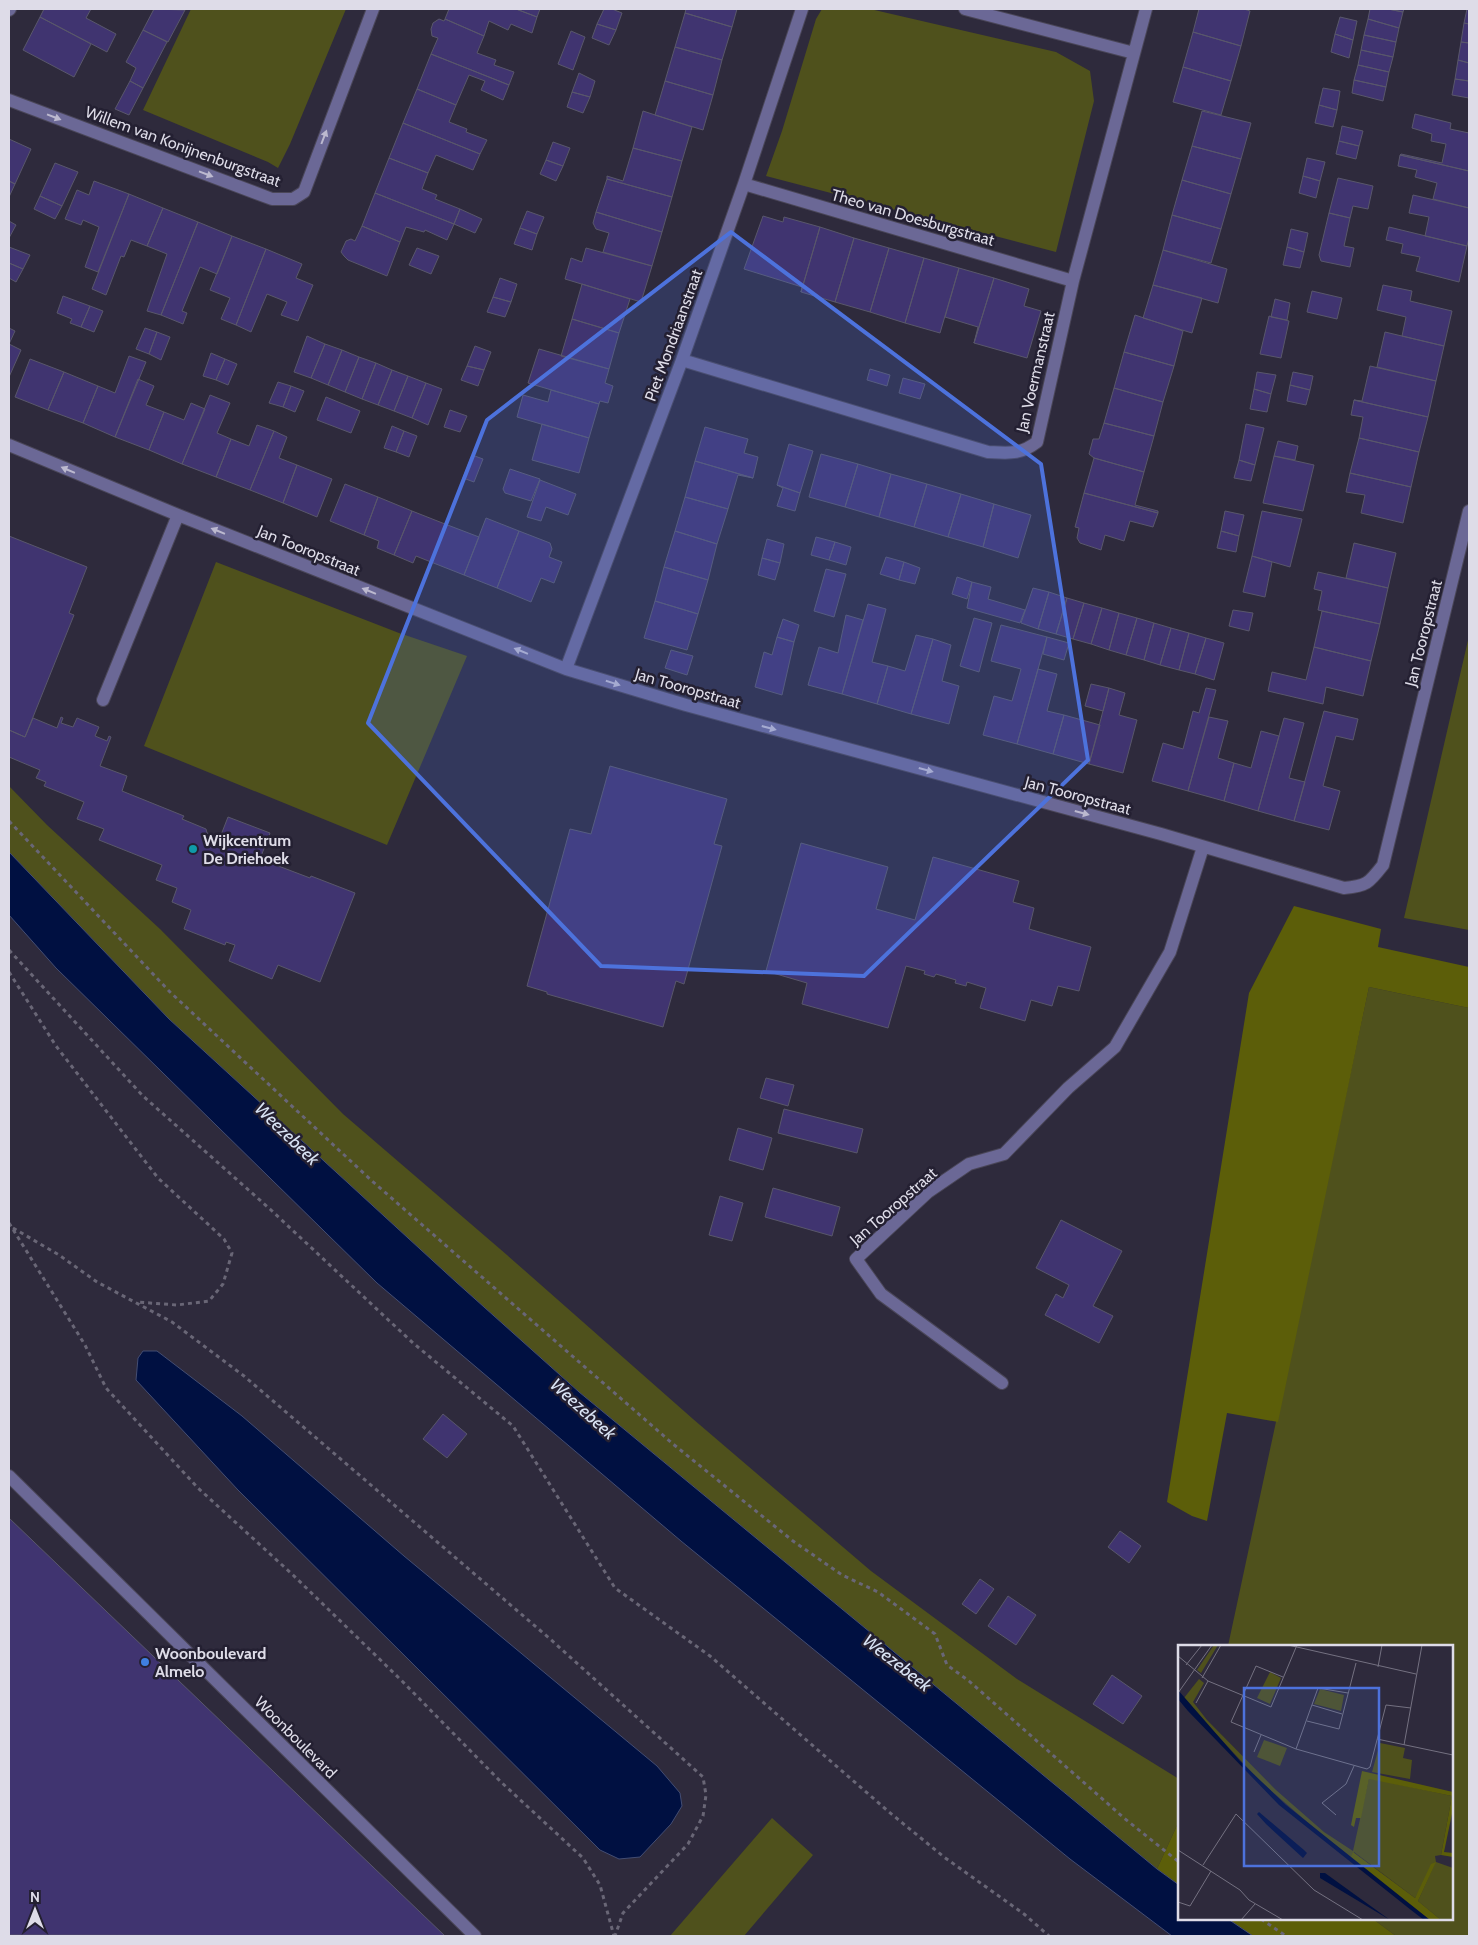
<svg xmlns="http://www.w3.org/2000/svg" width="1478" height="1945" font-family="Cabin,sans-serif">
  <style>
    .green { fill: #4f511c }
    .forest { fill: #5c5e09 }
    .water { fill: #001041; stroke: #434d73 }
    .building { fill: #403470; stroke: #59576b }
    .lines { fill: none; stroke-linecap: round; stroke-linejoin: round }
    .minor-casing { stroke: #4a4658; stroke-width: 14 }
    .path { stroke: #696676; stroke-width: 3; stroke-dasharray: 4 4; stroke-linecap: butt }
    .minor { stroke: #6b6896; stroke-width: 12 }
    .oneway { fill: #bcb9cf }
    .marked { fill: #4d72dc; fill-opacity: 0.2; stroke: #4d72dc; stroke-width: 4; stroke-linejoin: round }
    .culture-dot { fill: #0f9aa8; stroke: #242032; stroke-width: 2 }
    .shop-dot { fill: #3f7fe0; stroke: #242032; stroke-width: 2 }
    .labels { text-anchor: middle; stroke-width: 5; stroke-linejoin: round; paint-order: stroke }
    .street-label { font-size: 16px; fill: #dedce8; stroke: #242032 }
    .poi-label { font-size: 16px; font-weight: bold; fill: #dedce8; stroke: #242032; text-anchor: start }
    .water-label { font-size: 18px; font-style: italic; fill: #dae4f5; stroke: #242032 }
    .inset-road { fill: none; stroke: #747181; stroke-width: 1 }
    .view { fill: #4d72dc; fill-opacity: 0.15; stroke: #4d72dc; stroke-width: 2.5 }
    .inset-edge { fill: none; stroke: #dedce8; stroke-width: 2.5 }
  </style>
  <rect width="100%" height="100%" fill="#2e2a3c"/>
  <path class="green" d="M191,9H346L290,144L278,168L268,162L143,110Z
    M822,9H870L1056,52L1090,71L1094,101L1056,252L766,176L782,131L816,19Z
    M216,562L399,633L467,656L387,845L144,746Z
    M1469,636V930L1404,918Z
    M9,786L47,825L160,929L343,1114L507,1255L693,1419L871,1571L1017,1679L1179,1779V1821L1157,1869L579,1392L456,1282L169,1019L9,852Z
    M1369,987L1469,1008V1936H1396L1373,1919H1452V1646H1228Z
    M772,1818L813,1855L744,1936H670Z"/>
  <path class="forest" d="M1294,906L1381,929L1378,947L1469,967V1008L1369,987L1278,1422L1227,1413L1207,1521L1192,1516L1167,1502L1249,993Z
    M1179,1821V1885L1157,1869Z
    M1228,1919H1373L1396,1936H1253Z"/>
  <path class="water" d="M9,852L169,1019L456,1282L579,1392L1157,1869L1179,1885V1919H1228L1253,1936H1172L1070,1859L681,1541L377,1283L56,968L9,915Z
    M143,1351H157L242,1416L404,1556L657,1766L680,1793L682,1806L671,1824L640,1857L619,1859L600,1850L238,1490L136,1380L138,1358Z"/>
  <path class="building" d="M44,9H91L86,18L116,34L107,52L40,17Z
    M154,9L185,10L168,42L143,30Z
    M449,9H516L537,17L532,33L511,24L508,30L489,21L484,36L445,19Z
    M516,9H540L537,17Z
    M604,9H612L622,13L616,30L597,24Z
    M686,9H737L732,27L685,13Z
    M1199,9H1244L1250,11L1241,46L1193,32Z
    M1370,9H1388L1403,12L1399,28L1368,19Z
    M1388,9H1404L1403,12Z
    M1467,9H1469V24L1464,23Z
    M685,13L732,27L722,60L675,47Z
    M40,17L91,44L74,77L23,50Z
    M1340,17L1357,21L1353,40L1335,34Z
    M439,19L444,21L445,19L484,36L477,53L496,60L494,65L514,72L509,85L431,54L438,38L432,36L431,29L433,23Z
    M1368,19L1399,28L1396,42L1364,35Z
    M1464,23L1469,24V43L1461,42Z
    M597,24L616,30L609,45L592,38Z
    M143,30L167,42L143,88L130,81L136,68L126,62Z
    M571,31L585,37L573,70L558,64Z
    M1193,32L1241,46L1231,81L1183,67Z
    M1335,34L1353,40L1349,58L1331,52Z
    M1364,35L1396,42L1393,57L1361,50Z
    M1461,42L1469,43V63L1458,60Z
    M675,47L722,60L713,95L665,81Z
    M1361,50L1393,57L1389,72L1358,65Z
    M431,54L509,85L503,100L481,90L485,81L469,75L456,105L417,89Z
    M1458,60L1469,63V81L1455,79Z
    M1358,65L1389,72L1386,87L1354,80Z
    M1183,67L1231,81L1221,115L1173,102Z
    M579,73L595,81L590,97L572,92Z
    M1455,79L1469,81V98L1452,95Z
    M1354,80L1386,87L1383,101L1352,93Z
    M130,81L143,88L129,115L115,109Z
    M665,81L713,95L703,130L655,115Z
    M1323,88L1340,91L1337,110L1319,105Z
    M417,89L456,105L449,122L467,129L466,132L487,140L480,154L403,123Z
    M572,92L590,97L583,113L567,107Z
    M1319,105L1337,110L1333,127L1315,123Z
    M643,111L692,127L682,161L633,148Z
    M1202,111L1251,123L1241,159L1192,146Z
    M1415,114L1451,123L1450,129L1469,133V171L1400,155L1401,154L1442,163L1446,144L1431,141L1432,134L1412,128Z
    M403,123L480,154L473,170L436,155L428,173L389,158Z
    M1342,126L1363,131L1359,146L1339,141Z
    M9,139L31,149L15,184L9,181Z
    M1339,141L1359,146L1356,159L1336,154Z
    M553,142L570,148L563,166L546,160Z
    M1192,146L1241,159L1231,194L1182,180Z
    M633,148L682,161L672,197L607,179V176L623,181Z
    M1400,155L1469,171V208L1433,199L1437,183L1415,177L1417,170L1398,166Z
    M389,158L428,173L422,189L437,195L435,199L460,209L454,224L375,193Z
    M1307,158L1325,162L1320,181L1303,176Z
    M546,160L563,166L556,181L540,174Z
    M55,163L78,172L62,206L40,196Z
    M1303,176L1320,181L1316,198L1299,193Z
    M1338,178L1373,186L1368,209L1353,206L1350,218L1329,213Z
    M607,179L672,197L662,232L596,212Z
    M1182,180L1231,194L1221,229L1172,215Z
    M9,181L15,184L9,197Z
    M94,181L129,194L98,272L85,267L99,227L83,220L81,225L65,219L77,190L89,195Z
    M375,193L454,224L447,240L425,230L424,232L406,227L400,242L362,226Z
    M129,194L163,208L147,246L131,240L124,257L121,256L106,295L92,289Z
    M1413,195L1469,208V238L1467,246L1425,236L1429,217L1409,213Z
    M40,196L62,206L55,219L34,209Z
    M163,208L198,222L161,315L147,311L167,254L147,246Z
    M460,209L482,219L475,233L454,224Z
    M527,211L544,217L537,234L520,228Z
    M596,212L662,232L652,266L603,252L609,233L596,229L593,223Z
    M1329,213L1350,218L1344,246L1354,248L1350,267L1321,261L1319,255Z
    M1172,215L1221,229L1211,263L1163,250Z
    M763,216L783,222L784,217L820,227L801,292L802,287L744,269Z
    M9,221L16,225L9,238Z
    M198,222L232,236L217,274L200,267L182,311L187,313L183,324L161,315Z
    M362,226L400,242L387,276L348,260L344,256L341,252L346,241L351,239L355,241Z
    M820,227L854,238L835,302L801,292Z
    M1389,227L1467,246L1459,282L1416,271L1420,257L1401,253L1403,244L1386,240Z
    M520,228L537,234L532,250L514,244Z
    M1291,229L1308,233L1304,252L1287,247Z
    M232,236L266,249L236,325L221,319L230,298L210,290Z
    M854,238L889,248L870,312L835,302Z
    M9,247L30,255L23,269L9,263Z
    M1287,247L1304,252L1300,268L1283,265Z
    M417,248L439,256L431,274L409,265Z
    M586,248L652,266L641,302L565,279L571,258L582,262Z
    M889,248L924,258L905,323L870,312Z
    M266,249L302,264L296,278L313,285L298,321L281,315L287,302L267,294L251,332L236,325Z
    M1163,250L1227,269L1218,303L1153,285Z
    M924,258L959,268L940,333L905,323Z
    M9,263L23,269L16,282L9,278Z
    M959,268L994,278L974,343L978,327L945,317Z
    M500,278L517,284L511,302L493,297Z
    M994,278L1029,289L1024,306L1041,311L1027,358L974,343Z
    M582,284L630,299L619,333L572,319Z
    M1153,285L1202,298L1192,333L1143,318Z
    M1383,285L1412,291L1410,301L1452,311L1444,346L1402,336L1406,317L1377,310Z
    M1312,291L1342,298L1337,319L1307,312Z
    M63,296L90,306L81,327L70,323L72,319L57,313Z
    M493,297L511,302L505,317L487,312Z
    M1275,299L1290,303L1287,320L1271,317Z
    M90,306L103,311L94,332L81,327Z
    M1135,315L1183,331L1174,366L1124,352Z
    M1269,316L1289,321L1281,358L1260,354Z
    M572,319L619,333L609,369L561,356Z
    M9,328L15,331L9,344Z
    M145,328L157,332L149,354L136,349Z
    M157,332L170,337L161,360L149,354Z
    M1385,332L1444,346L1436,381L1377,367Z
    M307,336L325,344L311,378L294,372Z
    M9,344L21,350L9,377Z
    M325,344L342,350L328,385L311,378Z
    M475,346L491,352L484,370L467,366Z
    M539,349L609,369L605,383L613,386L608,403L600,401L599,404L528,383Z
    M342,350L359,357L345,392L328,385Z
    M1124,352L1174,366L1163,402L1114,388Z
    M211,353L225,359L216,380L203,376Z
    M129,356L146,362L115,437L83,423L98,386L115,393Z
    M359,357L376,363L362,399L345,392Z
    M30,359L64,372L48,410L15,397Z
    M225,359L237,364L228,385L216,380Z
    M376,363L392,370L378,405L362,399Z
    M467,366L484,370L478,386L461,380Z
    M1370,366L1436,381L1428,417L1354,400L1362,401Z
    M870,369L890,375L887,386L867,380Z
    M392,370L408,376L394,411L378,405Z
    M64,372L98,386L83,423L48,410Z
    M1257,372L1276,375L1271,394L1254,389Z
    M1293,372L1313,376L1310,390L1290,385Z
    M408,376L426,383L412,418L394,411Z
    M903,378L925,384L920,399L899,393Z
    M138,379L154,386L146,405L164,412L149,450L115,437Z
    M278,382L291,386L283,407L269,403Z
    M426,383L442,389L428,425L412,418Z
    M1290,385L1310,390L1306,405L1287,401Z
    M291,386L304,391L295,412L283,407Z
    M1114,388L1163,402L1154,436L1104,423Z
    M1254,389L1271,394L1267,412L1250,409Z
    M551,390L599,404L589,438L517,417L523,395L548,402Z
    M210,395L230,403L217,433L231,439L216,477L182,464Z
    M326,397L360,411L351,433L317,420Z
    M1354,400L1428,417L1419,452L1359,438L1363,417L1351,415Z
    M191,403L205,409L182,464L149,450L164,412L184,420Z
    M450,410L467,416L460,432L444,427Z
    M1104,423L1154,436L1144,472L1094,458L1089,454L1093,439H1099Z
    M542,424L589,438L579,473L532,460Z
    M1246,424L1264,428L1255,465L1239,460Z
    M257,425L274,431L250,490L216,477L231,439L249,446Z
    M392,426L404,431L396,452L384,448Z
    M705,427L748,439L744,453L758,457L753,478L695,461Z
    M274,431L287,437L279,458L297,465L283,503L250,490Z
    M404,431L417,436L409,457L396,452Z
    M1359,438L1419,452L1411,487L1350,473Z
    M1278,441L1298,446L1295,460L1274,456Z
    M789,444L813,451L800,493L777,485Z
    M821,454L858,464L845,507L809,497Z
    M472,455L483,459L474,482L463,478Z
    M1274,456L1314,465L1303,511L1263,503Z
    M1094,458L1144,472L1135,505L1158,511V513L1084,493Z
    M1239,460L1255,465L1251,481L1234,478Z
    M695,461L753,478L738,475L728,509L685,497Z
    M858,464L891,474L879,517L845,507Z
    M297,465L332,479L317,517L283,503Z
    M510,469L540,479L531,501L505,493L503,489Z
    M1350,473L1411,487L1403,523L1361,513L1365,495L1346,492Z
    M891,474L927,484L914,527L879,517Z
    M540,480L576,494L568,515L546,507L541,521L527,517Z
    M345,484L378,497L364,535L330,521Z
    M927,484L961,494L948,537L914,527Z
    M777,485L800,493L795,511L777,506L783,488Z
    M1084,493L1158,513L1153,527L1130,521L1124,541L1105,535L1101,550L1080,543L1077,538L1079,528L1075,527Z
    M961,494L994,504L983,547L948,537Z
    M378,497L412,511L394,555L377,548L379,541L364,535Z
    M685,497L728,509L717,544L675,531Z
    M994,504L1031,515L1018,558L983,547Z
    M412,511L445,524L431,562L416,556L413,563L394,555Z
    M1225,511L1244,515L1239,536L1221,531Z
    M1262,511L1302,519L1290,567L1252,556Z
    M486,518L519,531L497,588L464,575Z
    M445,524L479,537L464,575L431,562Z
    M519,531L550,543L552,549L549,557L562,562L554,583L541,578L531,602L497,588Z
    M675,531L717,544L708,580L664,567Z
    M1221,531L1239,536L1236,552L1217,548Z
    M9,536L87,567L69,613L74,615L25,737L9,730Z
    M816,537L835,542L829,560L811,555Z
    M767,539L784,544L780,563L762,558Z
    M835,542L851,547L846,565L829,560Z
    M1354,543L1396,553L1388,588L1346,578Z
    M1252,556L1272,562L1265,597L1243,592Z
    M886,557L904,562L899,580L880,574Z
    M762,558L780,563L775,580L758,575Z
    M904,562L920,568L915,584L899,580Z
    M664,567L708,580L698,614L655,601Z
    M826,569L846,574L834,617L814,611Z
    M1318,572L1388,588L1380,624L1318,610L1322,591L1314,589Z
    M957,577L972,582L967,599L952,594Z
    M972,582L991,587L988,599L1025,610L1020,623L967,608Z
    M1033,588L1049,592L1038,629L1021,623Z
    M1049,592L1067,598L1056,634L1038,629Z
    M1067,598L1084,603L1073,639L1056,634Z
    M655,601L698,614L687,650L644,638Z
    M1084,603L1102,608L1091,644L1073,639Z
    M868,604L886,609L872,662L888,666L877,704L842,694Z
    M1102,608L1119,613L1109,650L1091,644Z
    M1233,610L1253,613L1249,631L1229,626Z
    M1322,611L1380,624L1371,661L1314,647Z
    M1119,613L1137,618L1126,655L1109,650Z
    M846,615L863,620L842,694L808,685L819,647L838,653Z
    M974,618L992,623L979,672L960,666Z
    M1137,618L1154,623L1144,660L1126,655Z
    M783,619L799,625L794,642L777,637Z
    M1154,623L1171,628L1160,665L1144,660Z
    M1001,625L1047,637L1017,744L983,735L994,696L1012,701L1021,669L991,661Z
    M1171,628L1189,633L1179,670L1160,665Z
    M1189,633L1206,638L1195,674L1179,670Z
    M916,635L933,639L911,714L877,704L888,666L905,671Z
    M777,637L794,642L782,695L755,687L764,652L772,655Z
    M1047,637L1069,643L1064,660L1043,654Z
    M1206,638L1224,643L1214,680L1195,674Z
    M933,639L951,645L942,681L959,686L949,724L911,714Z
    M1314,647L1371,661L1363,696L1326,687L1323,704L1268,691L1272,672L1306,680Z
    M671,650L693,656L687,675L665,668Z
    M1038,669L1057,674L1047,711L1064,715L1053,754L1017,744Z
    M1091,684L1109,688L1103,711L1085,706Z
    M1109,688L1125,693L1119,715L1137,720L1123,773L1089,764Z
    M1206,688L1216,690L1188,791L1152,781L1163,743L1183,749L1193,711L1199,713Z
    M1324,711L1358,719L1353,740L1336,736L1323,786L1340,791L1329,830L1294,821Z
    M1064,715L1100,725L1089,764L1053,754Z
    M61,717L63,718L61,723L73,727L77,718L99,727L95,736L107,741L109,736L111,737L100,766L127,776L122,791L184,816L182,819L206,829L207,833L217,837L221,835L228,817L270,833L260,859L310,878L311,876L355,893L320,982L278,965L272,979L229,961L235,945L226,942L225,945L184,929L191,910L172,902L177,888L156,880L162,865L99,840L104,829L77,819L84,802L44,786L46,782L36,778L40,770L9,757V730L25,737L33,718L57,728Z
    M1209,717L1228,721L1218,758L1234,763L1224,801L1188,791Z
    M1284,718L1304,723L1289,778L1305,782L1294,821L1258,811Z
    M1261,731L1279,736L1258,811L1224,801L1234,763L1251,768Z
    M610,766L727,799L714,844L722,846L684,984L676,981L663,1027L547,994V992L527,986L570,829L591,834Z
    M801,843L888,867L876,909L915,920L933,857L1019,881L1013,902L1034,908L1029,929L1091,947L1079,991L1058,986L1052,1006L1031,1000L1025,1021L980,1008L986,988L967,982L966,986L955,983L956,980L936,974L934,977L924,974L925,971L906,966L888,1028L802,1004L807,983L766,971Z
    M766,1078L794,1085L788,1106L760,1098Z
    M784,1109L863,1129L857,1153L778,1133Z
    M738,1128L772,1138L763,1170L729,1160Z
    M773,1188L840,1207L832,1236L765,1217Z
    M720,1196L743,1203L732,1241L709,1235Z
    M1061,1220L1122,1251L1093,1306L1113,1316L1099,1343L1045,1315L1056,1294L1063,1298L1069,1285L1036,1268Z
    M443,1414L467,1434L447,1458L423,1439Z
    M9,1518L445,1936L9,1935Z
    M1120,1531L1141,1546L1129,1563L1108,1547Z
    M980,1579L994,1589L976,1614L962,1604Z
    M1008,1596L1036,1615L1016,1645L988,1626Z
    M1112,1675L1142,1696L1123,1724L1093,1704Z"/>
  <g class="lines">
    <defs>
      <path id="minor" d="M965,9L1134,53
        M9,10L10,9
        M9,100L272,199H293L304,192L373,9
        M744,184L1073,281
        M682,360L988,452C1009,453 1020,455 1037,442L1073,281L1146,9
        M9,445L178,515L566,669L686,705L1161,834L1344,888C1367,886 1369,883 1383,865L1469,511
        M566,669L682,360L744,184L802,9
        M103,700L178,515
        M1002,1383L881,1294L856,1259L928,1192L969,1164L1004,1154L1068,1088L1115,1047L1170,952L1203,847
        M9,1476L475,1936"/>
    </defs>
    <use href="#minor" class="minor-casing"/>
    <path class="path" d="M9,821L170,992L372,1181L673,1444L793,1541L842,1575L878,1592L935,1634L947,1665L969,1681L1124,1818L1179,1862
      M9,950L143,1096L271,1210L413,1343L513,1426L615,1588L710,1656L889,1812L944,1857L1024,1914L1049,1936
      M9,972L56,1046L158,1178L224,1239L232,1253L223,1284L209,1301L177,1305L137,1302
      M9,1223L85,1345L106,1388L198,1488L293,1575L401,1680L501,1782L583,1858L600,1885L614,1936
      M13,1228L59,1255L97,1282L172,1322L244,1376L549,1638L703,1777L706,1795L703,1816L688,1844L623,1913L615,1936
      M1261,1919L1286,1936"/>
    <use href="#minor" class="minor"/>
  </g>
  <defs><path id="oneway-solid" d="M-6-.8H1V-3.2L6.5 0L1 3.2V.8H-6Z" transform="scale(1.25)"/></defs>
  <g class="oneway">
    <use href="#oneway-solid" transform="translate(54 117) rotate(21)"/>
    <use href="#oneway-solid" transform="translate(324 137) rotate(-69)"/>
    <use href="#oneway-solid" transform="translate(206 174) rotate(21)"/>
    <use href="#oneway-solid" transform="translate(68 470) rotate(-157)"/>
    <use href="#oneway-solid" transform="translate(218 531) rotate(-158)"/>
    <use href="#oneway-solid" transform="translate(369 591) rotate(-158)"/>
    <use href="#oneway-solid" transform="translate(521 651) rotate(-158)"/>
    <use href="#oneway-solid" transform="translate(613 683) rotate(17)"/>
    <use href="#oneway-solid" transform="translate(769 728) rotate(15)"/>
    <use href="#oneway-solid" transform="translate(926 770) rotate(15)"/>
    <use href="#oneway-solid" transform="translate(1082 813) rotate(15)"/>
  </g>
  <path class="marked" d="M731,232L1041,464L1088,760L864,976L601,966L368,723L487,420Z"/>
  <circle class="culture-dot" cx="193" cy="849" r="5"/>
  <circle class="shop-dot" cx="145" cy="1662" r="5"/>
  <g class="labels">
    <g class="street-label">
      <text transform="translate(183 146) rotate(20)" y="6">Willem van Konijnenburgstraat</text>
      <text transform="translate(913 217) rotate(16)" y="6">Theo van Doesburgstraat</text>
      <text transform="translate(673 335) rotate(-70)" y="6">Piet Mondriaanstraat</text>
      <text transform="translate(1035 372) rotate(-77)" y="6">Jan Voermanstraat</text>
      <text transform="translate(309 550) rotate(22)" y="6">Jan Tooropstraat</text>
      <text transform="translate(1423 633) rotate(-76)" y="6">Jan Tooropstraat</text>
      <text transform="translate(688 688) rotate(16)" y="6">Jan Tooropstraat</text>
      <text transform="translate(1078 795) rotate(15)" y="6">Jan Tooropstraat</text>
      <text transform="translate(893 1206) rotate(-41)" y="6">Jan Tooropstraat</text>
      <text transform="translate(296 1737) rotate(45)" y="6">Woonboulevard</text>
    </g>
    <g class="poi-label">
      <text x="203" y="846">Wijkcentrum<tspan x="203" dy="18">De Driehoek</tspan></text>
      <text x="155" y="1659">Woonboulevard<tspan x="155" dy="18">Almelo</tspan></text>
    </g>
    <g class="water-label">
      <text transform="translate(287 1134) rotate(44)" y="6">Weezebeek</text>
      <text transform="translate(583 1409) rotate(42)" y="6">Weezebeek</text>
      <text transform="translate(897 1663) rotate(38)" y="6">Weezebeek</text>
    </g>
  </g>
  <g transform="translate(1178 1645)">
    <rect width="275" height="275" fill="#2e2a3c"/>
    <path d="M36,0H40L23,28L19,25ZM92,27L103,33L92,59L79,53ZM21,34L26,38L15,57L29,75L98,145L146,187L175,206L191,133L274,151L263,210L257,211L258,217L275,223V275H263L240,256L257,218L237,253L176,207L172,214L82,136L9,58L6,53ZM142,44L166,50L163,66L136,59ZM86,95L109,103L102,121L79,112ZM202,98L227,103L225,113L234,115L232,134L194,127Z" fill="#4f511c"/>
    <path d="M184,126L275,147V164L266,207L275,208V212L263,210L274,151L191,134L183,173H178L176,182L173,180ZM175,207L237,253L253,219L258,217L240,256L263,275H252L172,214Z" fill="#5c5e09"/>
    <path d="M0,45L62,116L108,160L252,275H246L233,265L101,160L10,66L0,54ZM81,167L126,205L129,208L125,213L88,179L79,169ZM142,228H147L212,275L142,233Z" fill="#001041"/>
    <path class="inset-road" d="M110,0L238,29M0,11L30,36L18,58M8,20L24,0M200,22L204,0M105,32L78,21L53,77L118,104L189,124L192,122L208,60L233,63M24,33L43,0M30,36L93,62L119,0M0,48L34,0M134,60L164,69M129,76L161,84L178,18M199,94L275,110M226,100L244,0M118,104L140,43L170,48M76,107L83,90M158,170L144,158L168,139L176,121M0,205L62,245L71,255L105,275M25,220L58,169L136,245L185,275M0,257L12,261L33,226M63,275L77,259"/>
    <path class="view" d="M66,43H201V221H66Z"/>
    <rect width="275" height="275" class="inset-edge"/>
  </g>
  <rect width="1478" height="1945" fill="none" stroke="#dedce8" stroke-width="20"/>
  <g transform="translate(35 1910)" stroke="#242032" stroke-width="4" paint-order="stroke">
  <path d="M0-4L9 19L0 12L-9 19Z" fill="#dedce8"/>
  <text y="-8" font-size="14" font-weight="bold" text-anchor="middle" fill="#dedce8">N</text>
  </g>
</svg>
